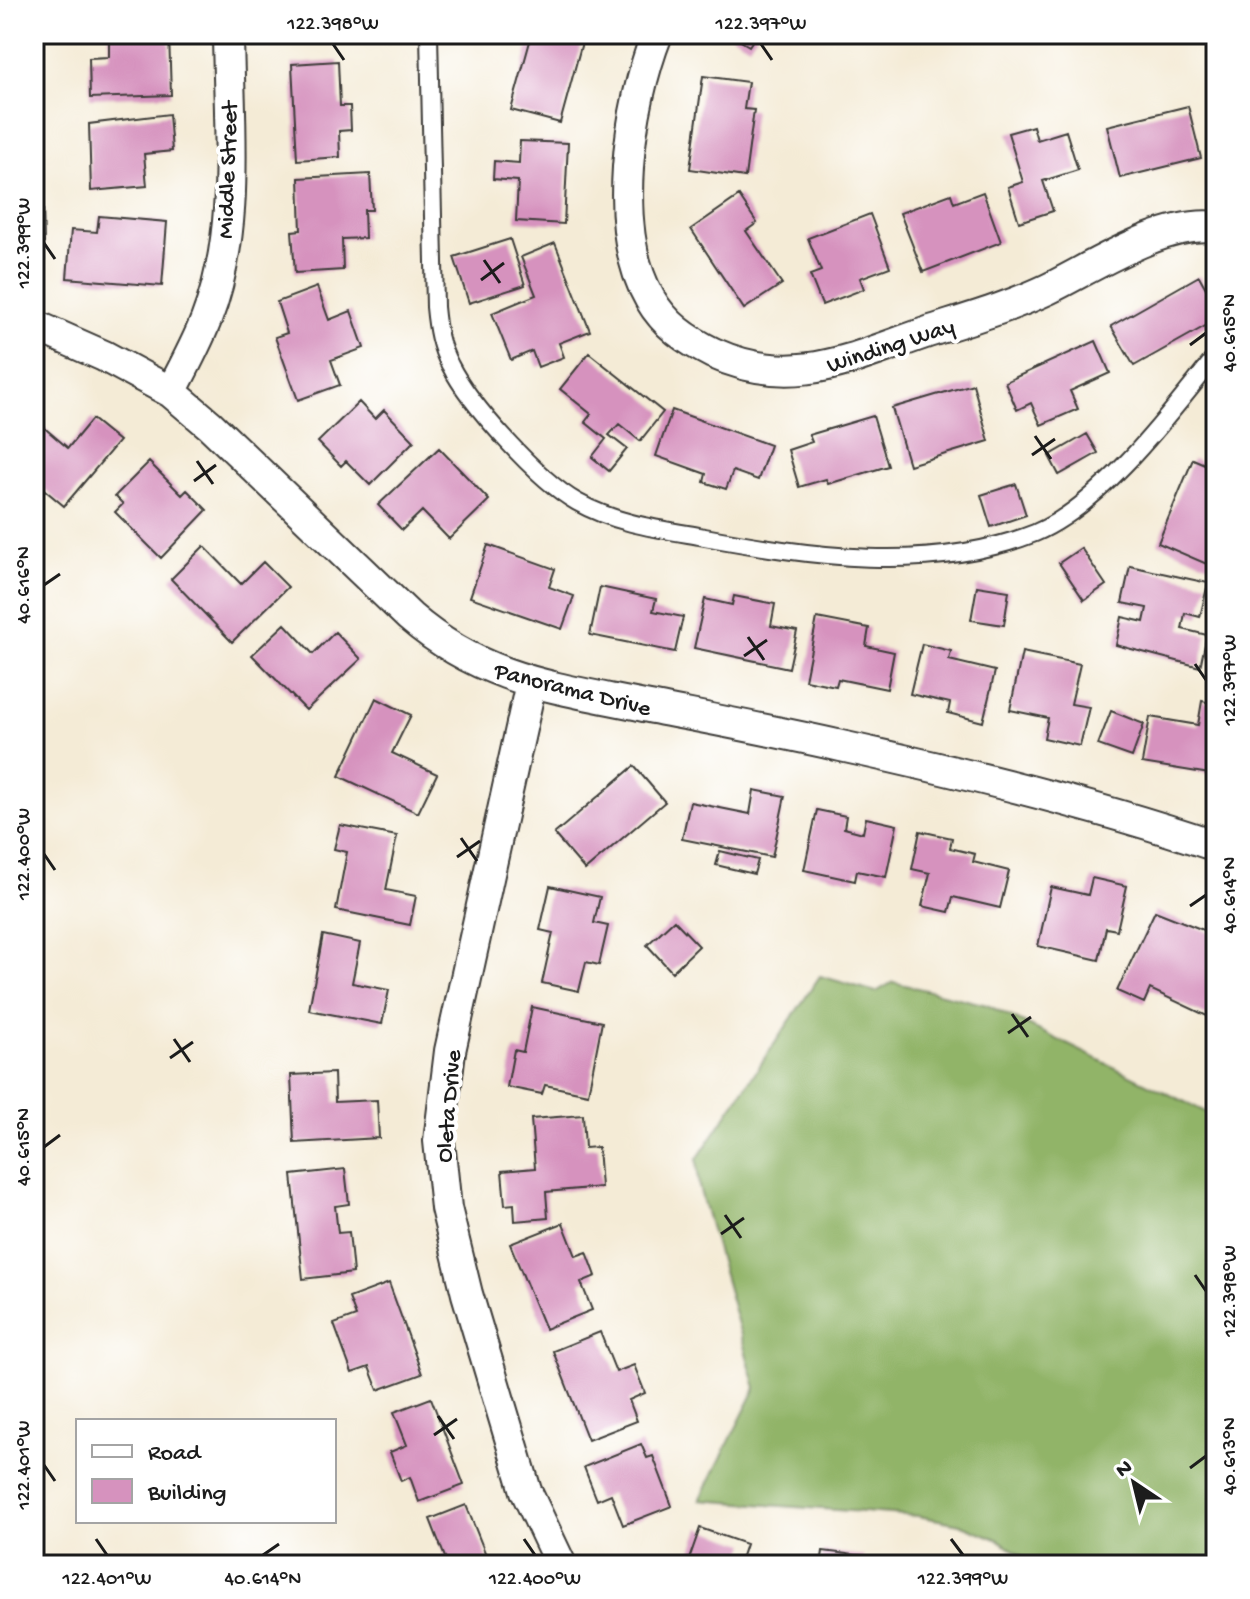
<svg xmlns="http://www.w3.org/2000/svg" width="1250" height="1599" font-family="'Gochi Hand',sans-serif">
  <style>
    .forest { fill: #91b468; stroke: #566842; stroke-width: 2 }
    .building { fill: #d692be }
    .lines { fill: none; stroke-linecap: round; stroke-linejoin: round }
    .service-casing { stroke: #3c3b38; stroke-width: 20 }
    .minor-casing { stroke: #3c3b38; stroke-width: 34 }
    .service { stroke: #fff; stroke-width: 16 }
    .minor { stroke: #fff; stroke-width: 30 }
    .ticks { fill: none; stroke: #1c1c1c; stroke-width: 3 }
    .labels { text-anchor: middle; stroke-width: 8; stroke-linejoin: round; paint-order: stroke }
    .street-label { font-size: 24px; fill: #1c1c1c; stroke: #fff }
    .neatline { fill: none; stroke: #1c1c1c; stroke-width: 3 }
    .ticks-label { font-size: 20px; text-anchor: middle; fill: #1c1c1c }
  </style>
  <rect width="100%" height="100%" fill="#fff"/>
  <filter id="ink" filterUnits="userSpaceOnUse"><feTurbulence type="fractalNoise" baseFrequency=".0125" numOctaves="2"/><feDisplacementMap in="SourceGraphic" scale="16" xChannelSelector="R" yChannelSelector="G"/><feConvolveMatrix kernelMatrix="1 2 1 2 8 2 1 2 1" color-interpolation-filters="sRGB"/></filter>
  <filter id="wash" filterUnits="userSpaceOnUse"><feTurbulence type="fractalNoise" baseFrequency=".006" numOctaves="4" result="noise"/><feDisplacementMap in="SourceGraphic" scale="32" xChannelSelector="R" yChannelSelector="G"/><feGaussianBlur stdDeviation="1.8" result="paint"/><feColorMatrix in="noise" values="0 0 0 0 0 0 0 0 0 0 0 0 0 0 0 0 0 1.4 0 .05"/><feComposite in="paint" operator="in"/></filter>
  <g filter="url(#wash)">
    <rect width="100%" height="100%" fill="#f4ebd6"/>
    <path class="forest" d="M820,976L876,992L893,982L987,1005L1216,1117V1565H1035L999,1540L960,1524L918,1516L700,1500L756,1388L699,1187L697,1159Z"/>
    <g id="blocks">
      <path class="building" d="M109,34H169L171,95L90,98L89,58L109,57Z
        M532,34L584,35L560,123L511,110Z
        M729,34H757L749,46Z
        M338,61L340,106H350L351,130L339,131L340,157L297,160L292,64Z
        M703,76L748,82L744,109L754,110L745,177L690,169Z
        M1188,106L1201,158L1120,178L1107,126Z
        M169,114L172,151L144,154L147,186L91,191L89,124Z
        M1033,126L1037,140L1066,131L1078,170L1043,181L1053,211L1019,222L1008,187L1023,182L1008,133Z
        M520,141L568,143L564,224L516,221L518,181L493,179L494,161L519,163Z
        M370,174L372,210H364L365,238L342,239L343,270L295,273L292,231L301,230L299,178Z
        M983,192L1001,242L923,272L900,213L951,194L954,203Z
        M739,196L757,223L746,231L782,284L744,309L691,229Z
        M870,214L890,267L860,278L864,289L822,305L810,275L821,271L808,238Z
        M99,216L167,222L162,286L67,278L71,230L97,232Z
        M510,239L525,285L469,303L454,257Z
        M555,243L590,331L559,343L564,357L538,367L532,351L511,360L492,313L536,295L521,257Z
        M1199,276L1216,306V320L1134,366L1111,326Z
        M317,287L329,320L351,311L364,348L331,360L340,385L298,400L275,337L287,333L277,302Z
        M1096,341L1110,373L1070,391L1078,409L1041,425L1031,403L1017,410L1005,382Z
        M589,353L663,412L640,441L619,424L609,435L627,449L609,471L592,457L606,439L585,422L591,414L560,389Z
        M973,384L989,441L909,465L892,408Z
        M359,402L375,419L384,410L414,441L370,485L346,461L341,466L318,442Z
        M672,410L770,445L758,480L733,471L726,489L704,482L706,474L656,456Z
        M873,416L888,466L828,484L826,479L799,487L788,450L812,442L809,435Z
        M34,419L68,448L92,419L119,441L64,506L34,481Z
        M1087,434L1098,453L1059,475L1049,456Z
        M439,448L489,500L449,539L422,511L402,530L378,505Z
        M1193,459L1216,469V523L1213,531L1216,533V568L1158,543Z
        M149,462L182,495L187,490L207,510L161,558L115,512L123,504L115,496Z
        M1016,484L1026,515L991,527L981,495Z
        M488,545L555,569L549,587L574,596L562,629L470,597Z
        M204,546L241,584L263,562L288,587L232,642L171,579Z
        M1081,548L1106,585L1084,600L1059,563Z
        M1130,566L1208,583L1200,617L1185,613L1182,629L1207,635L1200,667L1116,645L1122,617L1144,622L1147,608L1122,603Z
        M977,586L1009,591L1004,625L971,620Z
        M600,587L656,599L653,611L683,617L675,652L590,635Z
        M734,596L775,604L771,626L797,631L789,668L694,648L705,599L732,605Z
        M817,618L869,628L866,646L894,652L887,689L838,679L836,686L805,680Z
        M285,624L313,654L335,632L361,659L306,710L252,655Z
        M922,644L951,651L949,660L995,671L983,722L948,713L950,703L910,694Z
        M1022,652L1080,664L1071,704L1089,707L1080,746L1044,738L1048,718L1010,710Z
        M376,698L411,715L392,753L437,774L418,813L339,776Z
        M1202,701L1216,704V775L1142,763L1150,717L1198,725Z
        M1111,711L1144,724L1132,757L1098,745Z
        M634,766L665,802L585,870L554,834Z
        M754,790L785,796L772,857L682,839L690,802L750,814Z
        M817,810L846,816L844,828L863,833L866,818L897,825L886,877L857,871L855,881L804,870Z
        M340,825L397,836L386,890L416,896L410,925L336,910L347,852L334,849Z
        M920,831L952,838L950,848L975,854L973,862L1009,871L1000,908L953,897L949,912L922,906L930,873L912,869Z
        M720,851L758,860L754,874L716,865Z
        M1092,878L1127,886L1117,930L1106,928L1099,960L1038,946L1051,887L1088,895Z
        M550,886L600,897L594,923L608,926L599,965L586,962L579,991L542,983L553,933L540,930Z
        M1155,911L1216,935V1003L1207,1016L1150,989L1144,1003L1117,991Z
        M674,920L699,946L672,972L647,945Z
        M323,935L360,943L352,983L389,990L382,1024L309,1010Z
        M532,1007L602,1022L588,1094L545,1085L542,1094L507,1087L514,1050L523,1052Z
        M334,1073L335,1102L377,1100L379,1138L294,1143L291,1075Z
        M583,1115L585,1148L598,1147L601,1187L546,1192L548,1218L515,1221L514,1204L505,1205L502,1171L535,1168L531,1119Z
        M345,1169L349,1204L335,1206L338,1233L349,1232L353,1273L303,1279L292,1175Z
        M563,1223L576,1256L587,1252L596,1276L581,1282L592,1310L545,1329L510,1244Z
        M389,1283L422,1374L378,1390L369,1367L352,1373L334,1324L356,1316L349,1298Z
        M600,1332L616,1372L634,1365L645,1393L629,1400L637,1421L588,1440L553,1351Z
        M431,1398L464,1485L419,1502L410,1477L401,1481L390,1452L407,1445L394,1412Z
        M641,1444L647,1458L653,1456L672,1506L623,1525L611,1494L597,1500L584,1467Z
        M466,1505L490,1565H448L430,1519Z
        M700,1528L746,1544L739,1565H687Z
        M823,1551L864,1556L863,1565H821Z"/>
    </g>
  </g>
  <g filter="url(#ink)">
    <use href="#blocks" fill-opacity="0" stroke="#3c3b38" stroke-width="2"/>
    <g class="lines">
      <defs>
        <path id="service" d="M429,34L435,307C437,328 440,347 450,365C470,405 538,480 577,502C614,523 658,529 699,536C808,556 929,575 1035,533C1102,505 1171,412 1216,356
          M34,201L37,326"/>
        <path id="minor" d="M657,34C629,105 610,230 650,299C665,325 687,340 713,353C794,390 851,358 928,332C968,319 1010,307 1048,289C1093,267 1164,220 1216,227
          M34,325L104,356L171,392L210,425L410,617C483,680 553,687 644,706C710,719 775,731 841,746C965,773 1096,805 1216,846
          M171,392C183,369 196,345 206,320C241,231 229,127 228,34
          M531,683L450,1051L439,1141L446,1208L467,1294L526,1491L561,1565"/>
      </defs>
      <use href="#service" class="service-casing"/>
      <use href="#minor" class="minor-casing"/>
      <use href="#service" class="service"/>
      <use href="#minor" class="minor"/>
    </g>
  </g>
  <path class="ticks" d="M333,44L344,60M761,44L772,60M44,243L55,259M484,260L500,283M481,280L504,263M1190,345L1206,333M1035,436L1051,459M1032,455L1055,439M197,461L213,484M194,481L216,465M44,585L60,574M748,637L764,660M744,656L767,640M1195,664L1206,680M461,838L477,861M44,854L55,870M457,857L480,841M1190,906L1206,895M1012,1014L1028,1037M1008,1033L1031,1017M174,1039L190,1062M170,1058L193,1042M44,1147L60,1135M725,1215L741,1238M721,1234L744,1218M1195,1275L1206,1291M438,1416L454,1439M434,1435L457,1419M44,1465L55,1481M1190,1468L1206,1456M96,1539L107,1555M524,1539L535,1555M951,1539L963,1555M263,1555L279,1544"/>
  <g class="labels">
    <g class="street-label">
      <text transform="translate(226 170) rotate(-88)" y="8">Middle Street</text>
      <text transform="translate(890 344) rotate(-18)" y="8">Winding Way</text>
      <text transform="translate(573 688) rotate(14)" y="8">Panorama Drive</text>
      <text transform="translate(447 1106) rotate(-85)" y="8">Oleta Drive</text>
    </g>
  </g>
  <rect width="1250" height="1599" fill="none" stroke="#fff" stroke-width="88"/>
  <rect x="76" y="1419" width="260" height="104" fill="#ffffff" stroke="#a4a4a4" stroke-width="2"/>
  <rect x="92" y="1445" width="40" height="12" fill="#ffffff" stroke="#a4a4a4" stroke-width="2"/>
  <text x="148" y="1459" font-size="24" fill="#1c1c1c">Road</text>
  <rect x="92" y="1479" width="40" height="24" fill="#d692be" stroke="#a4a4a4" stroke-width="2"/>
  <text x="148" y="1499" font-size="24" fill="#1c1c1c">Building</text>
  <g transform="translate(1134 1483) rotate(325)" stroke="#ffffff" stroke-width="6" paint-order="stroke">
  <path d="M0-6L14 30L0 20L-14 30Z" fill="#1c1c1c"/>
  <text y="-12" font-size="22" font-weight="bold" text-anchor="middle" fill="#1c1c1c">N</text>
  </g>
  <rect x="44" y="44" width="1162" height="1511" class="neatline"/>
  <g class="ticks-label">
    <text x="333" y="29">122.398°W</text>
    <text x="761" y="29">122.397°W</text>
    <text transform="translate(22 243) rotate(-90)" y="7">122.399°W</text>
    <text transform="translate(1228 333) rotate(-90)" y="7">40.615°N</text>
    <text transform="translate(22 585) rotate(-90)" y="7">40.616°N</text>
    <text transform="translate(1228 680) rotate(-90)" y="7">122.397°W</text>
    <text transform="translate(22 854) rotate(-90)" y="7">122.400°W</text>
    <text transform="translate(1228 895) rotate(-90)" y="7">40.614°N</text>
    <text transform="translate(22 1147) rotate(-90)" y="7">40.615°N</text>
    <text transform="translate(1228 1291) rotate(-90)" y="7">122.398°W</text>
    <text transform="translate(1228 1456) rotate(-90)" y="7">40.613°N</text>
    <text transform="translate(22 1465) rotate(-90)" y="7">122.401°W</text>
    <text x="107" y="1584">122.401°W</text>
    <text x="263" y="1584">40.614°N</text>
    <text x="535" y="1584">122.400°W</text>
    <text x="963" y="1584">122.399°W</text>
  </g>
</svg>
